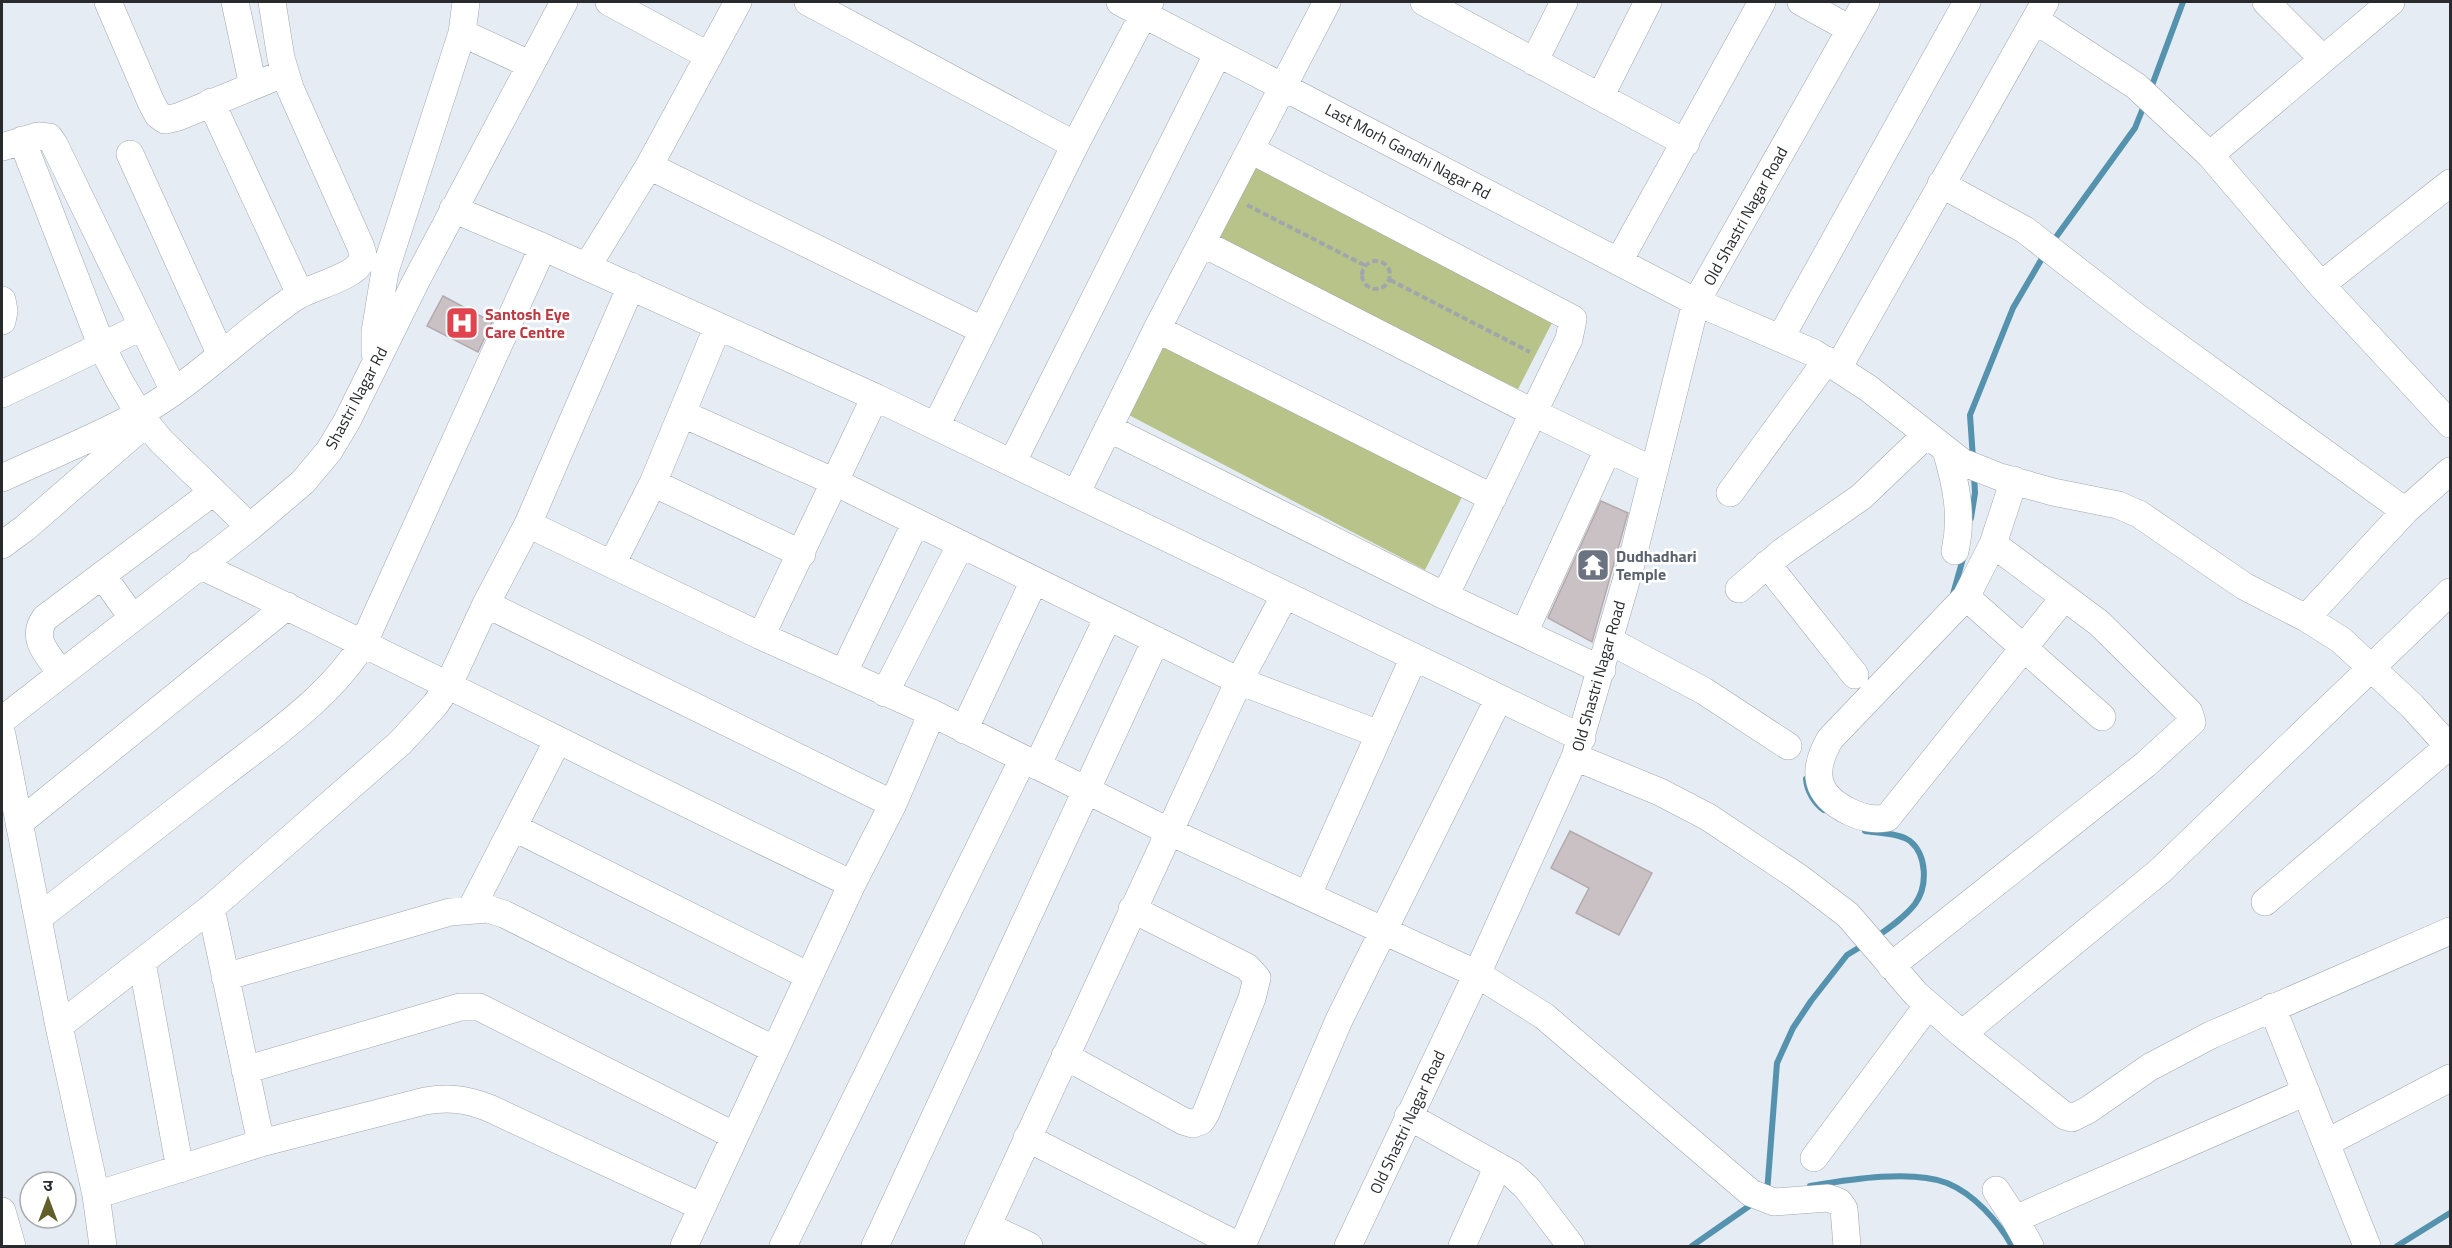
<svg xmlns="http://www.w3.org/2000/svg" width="2452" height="1248" font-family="'Titillium Web','Noto Sans Devanagari',sans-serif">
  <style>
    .green { fill: #b8c389 }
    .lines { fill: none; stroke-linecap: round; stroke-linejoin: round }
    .stream { stroke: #5492ad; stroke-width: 6 }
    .building { fill: #cac1c4; stroke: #b4aaae; stroke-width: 1.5 }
    .minor-casing { stroke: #a1a7ae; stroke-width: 28 }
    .path { stroke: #a0a6ab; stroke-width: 4; stroke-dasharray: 6 3; stroke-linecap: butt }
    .minor { stroke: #fff; stroke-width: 27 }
    .labels { text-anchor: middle; stroke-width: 5; stroke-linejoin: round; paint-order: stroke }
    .street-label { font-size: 16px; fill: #282a2d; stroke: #fff }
    .health-label { font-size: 16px; font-weight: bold; fill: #be3a42; stroke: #fff; text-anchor: start }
    .worship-label { font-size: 16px; font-weight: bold; fill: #5b616d; stroke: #fff; text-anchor: start }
  </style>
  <rect width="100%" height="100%" fill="#e5ecf3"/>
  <path class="green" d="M1253,163L1557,313L1518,389L1216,241Z
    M1163,347L1463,495L1425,570L1127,414Z"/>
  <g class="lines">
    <path class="stream" d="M2151,88L2183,2
      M2051,244L2135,128L2145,103
      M1973,459L1970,415L2013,308L2044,255
      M1971,518L1975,493L1974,475
      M1953,594L1964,555
      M1806,779C1807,791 1814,803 1824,810
      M1865,831C1877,833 1900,833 1910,841C1927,855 1928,886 1915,904C1905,917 1889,928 1876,937
      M1810,1186C1847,1180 1911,1169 1947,1183C1974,1194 1998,1221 2012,1246
      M1767,1193L1777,1063L1793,1028L1811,1001L1847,955L1865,944
      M1692,1246L1755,1202
      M2397,1246L2450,1213"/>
  </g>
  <path class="building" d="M443,296L492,322L478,352L427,326Z
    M1601,501L1628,513L1592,642L1548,618Z
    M1570,831L1652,873L1619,935L1576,913L1589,888L1551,868Z"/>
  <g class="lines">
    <defs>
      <path id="minor" d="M108,2L151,102L158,115L165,120L178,117L285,73
        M235,2L253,86
        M609,2L709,56
        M808,2L1075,145
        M1120,2L1696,302L1814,353L1868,388L1962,462L2000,477L2053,492L2118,505L2139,514L2244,586L2306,618L2341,640L2412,706L2450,748
        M1424,2L1686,143
        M1801,2L1850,29
        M2266,2L2322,58
        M2391,2L2210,155L2321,285L2450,183
        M2035,20L2136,86L2210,155
        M462,33L529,64
        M1534,62L1564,2
        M1600,97L1648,2
        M211,102L300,294
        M22,140L102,347L119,380L139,414L161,441L250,527
        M2,147L38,136L49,137L54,144L174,391
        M1251,150L1573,319L1569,339L1445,596
        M130,154L220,353
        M649,166L982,330
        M1941,184L2025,230L2137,317L2405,511
        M453,209L543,247
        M1202,243L1534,413L1654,471
        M1619,261L1762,2
        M588,265L649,166L738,2
        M2321,285L2450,424
        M2,300L4,311L2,321
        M1157,329L1493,498
        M1781,337L1967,2
        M375,353V332L385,271L462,33L466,2
        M1838,368L2045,2
        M2,394L141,327
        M683,414L837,483L916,522L844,672
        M936,426L1075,145L1150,2
        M1108,428L1445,596L1602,670
        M1946,450C1956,484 1963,516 1955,551
        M1012,463L1218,53
        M2,478C47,457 95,438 139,414C196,382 243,332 297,296C312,287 354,277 361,262C365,256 362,251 360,245L290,88L281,58L272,2
        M2014,480L1993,544L1966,597L1830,739C1811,772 1815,795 1850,812C1863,818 1873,820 1887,818L2063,599
        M653,483L802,554
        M1730,493L1827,360
        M1076,494L1157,329L1327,2
        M916,522L1239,681L1285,595
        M528,524L761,636L932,713L1168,831L1477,974L1544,1016L1751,1193L1774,1202L1828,1198L1839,1202L1844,1209L1847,1246
        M2,545L25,528L146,423
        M612,564L653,483L718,326
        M1767,564L1855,675
        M199,565C418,667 633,780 852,884L684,1246
        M102,575L132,617
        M1739,589L1782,552L1861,497L1926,435
        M2450,592L2160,871L1962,1034L2065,1116L2072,1118L2088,1110L2150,1067L2211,1035L2450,931
        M1966,597L2102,717
        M486,604L893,804
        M2306,618L2405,511L2450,471
        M1524,633L1608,449
        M761,636L875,397
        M1610,641L1704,691L1788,746
        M61,673C48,655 30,639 45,618L213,492
        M885,693L961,544
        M2,720L250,527L303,482L329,451L347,421L416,281L564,2
        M964,730L1034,581
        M2,735L59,1026L96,1195L103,1246
        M1575,757L1660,792L1708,817L1798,877L1848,915L1916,994L1962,1034
        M1037,766L1108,617
        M19,823L287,606
        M513,827L809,976
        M852,884L893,804L932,713
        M1308,894L1414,657
        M2265,902L2449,746
        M211,908L261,1143
        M471,909L558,740
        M38,918C98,871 158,825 218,778C269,738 330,698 364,642L543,247L875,397L1582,738
        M142,962L180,1169
        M1891,966L2146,764L2192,722L2189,712L2099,623L1993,544
        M225,977L450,912L488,909L504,914L775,1050
        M2272,1007L2367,1246
        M59,1026L211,908L400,743L435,705L448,686L486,604L528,524L631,286
        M1065,1056L1183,1121L1193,1124L1201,1121L1206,1113L1252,998L1257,978L1247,967L1132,909
        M245,1070L460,1007H479L735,1136
        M1408,1116L1512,1174L1527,1188L1571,1246
        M1027,1138L1239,1246
        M2326,1143L2450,1078
        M1814,1158L1928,1005
        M1996,1190L2015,1219
        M96,1195L261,1143L425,1101C449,1097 466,1099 489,1108L702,1207
        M2,1211L12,1246
        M987,1226L1029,1246
        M783,1246L1023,759
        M875,1246L1156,640
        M978,1246L1239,681L1379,734
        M1242,1246L1339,1020L1499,698
        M1348,1246L1477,974L1575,757L1631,564L1696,302L1866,2
        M1462,1246L1498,1166
        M2030,1246L2015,1219L2306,1092"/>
    </defs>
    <use href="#minor" class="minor-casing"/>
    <path class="path" d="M1247,205L1366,266
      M1362 275a14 14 0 1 1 28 0a14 14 0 1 1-28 0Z
      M1390,280L1530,352"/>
    <use href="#minor" class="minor"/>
  </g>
  <defs>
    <symbol id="hospital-square" viewBox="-11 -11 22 22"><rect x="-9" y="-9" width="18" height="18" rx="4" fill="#e0444e" stroke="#fff"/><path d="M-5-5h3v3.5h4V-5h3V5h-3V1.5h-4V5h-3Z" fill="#fff"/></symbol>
    <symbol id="temple-square" viewBox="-11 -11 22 22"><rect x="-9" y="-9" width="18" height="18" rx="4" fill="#6b7280" stroke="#fff"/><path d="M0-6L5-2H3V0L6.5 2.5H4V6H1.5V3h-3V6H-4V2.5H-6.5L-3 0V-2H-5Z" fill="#fff"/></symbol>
  </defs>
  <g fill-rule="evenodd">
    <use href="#hospital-square" x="443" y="304" width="38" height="38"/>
    <use href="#temple-square" x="1574" y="546" width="38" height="38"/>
  </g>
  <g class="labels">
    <g class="street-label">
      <text transform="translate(1408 151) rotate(28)" y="6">Last Morh Gandhi Nagar Rd</text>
      <text transform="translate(1745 216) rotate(-61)" y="6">Old Shastri Nagar Road</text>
      <text transform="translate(356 398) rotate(-62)" y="6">Shastri Nagar Rd</text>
      <text transform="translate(1598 676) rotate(-74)" y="6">Old Shastri Nagar Road</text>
      <text transform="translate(1407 1122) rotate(-65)" y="6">Old Shastri Nagar Road</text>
    </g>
    <g class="health-label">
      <text x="485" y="320">Santosh Eye<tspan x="485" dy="18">Care Centre</tspan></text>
    </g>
    <g class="worship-label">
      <text x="1616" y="562">Dudhadhari<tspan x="1616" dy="18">Temple</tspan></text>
    </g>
  </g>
  <rect width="2452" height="1248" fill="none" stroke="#282a2d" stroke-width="6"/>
  <g transform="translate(48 1200)"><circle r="28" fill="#ffffff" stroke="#a9aaab" stroke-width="1.5"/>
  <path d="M0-4.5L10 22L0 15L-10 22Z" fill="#615e2a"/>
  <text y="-9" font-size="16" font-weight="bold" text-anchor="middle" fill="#282a2d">उ</text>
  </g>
</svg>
